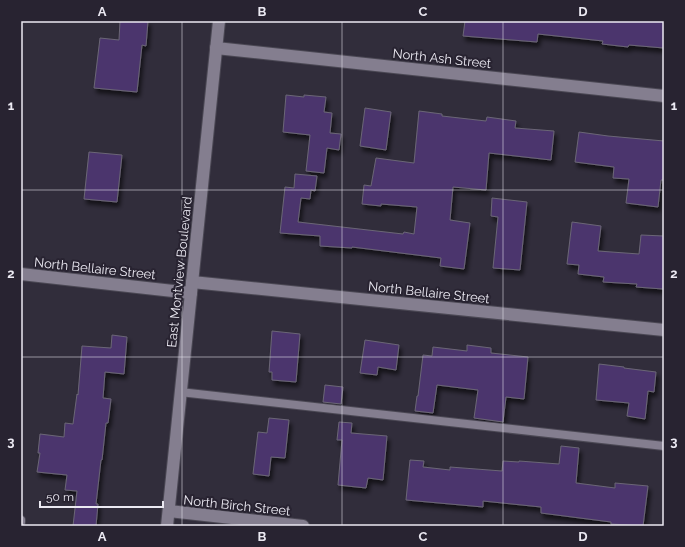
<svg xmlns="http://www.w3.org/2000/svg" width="685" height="547" font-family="Raleway,sans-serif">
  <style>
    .building { fill: #4b366d; stroke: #6b6676; filter: url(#shadow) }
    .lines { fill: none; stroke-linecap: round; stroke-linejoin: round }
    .lane-casing { stroke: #4b4854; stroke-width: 10 }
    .street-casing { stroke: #4b4854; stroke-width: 14 }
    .secondary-casing { stroke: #4b4854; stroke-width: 14 }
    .lane { stroke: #847e8f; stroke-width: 8 }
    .street { stroke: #847e8f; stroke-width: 12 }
    .secondary { stroke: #847e8f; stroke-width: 12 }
    .grid { fill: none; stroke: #ebe9f2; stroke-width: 1; stroke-opacity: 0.55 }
    .labels { text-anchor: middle; stroke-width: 4; stroke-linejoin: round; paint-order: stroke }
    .street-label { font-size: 13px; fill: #ebe9f2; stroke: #282331 }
    .neatline { fill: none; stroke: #ebe9f2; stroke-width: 1.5 }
    .grid-label { font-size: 13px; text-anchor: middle; font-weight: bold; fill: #ebe9f2 }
  </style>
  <defs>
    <filter id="shadow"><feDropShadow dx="2.5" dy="4.5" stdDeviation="2" flood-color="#0009"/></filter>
  </defs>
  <rect width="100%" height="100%" fill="#312d3b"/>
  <path class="building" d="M120,21H148L146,46L142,45L137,92L94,88L100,38L119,40Z
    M465,21H664V48L629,45L628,47L602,44L603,41L538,34L537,42L463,36Z
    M286,95L304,97V95L326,97L324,112L332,113L330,133L341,134L339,150L327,148L324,173L306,171L310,135L283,132Z
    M365,108L391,112L386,150L360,146Z
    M419,111L442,114V116L486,121L487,117L516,121L515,128L554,131L551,160L489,153L486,190L453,187L450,220L470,223L464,269L440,266L441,258L352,247V248L320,246V236L280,233L285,187L294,188L295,174L317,176L315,191L311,190L310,199L301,198L298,222L403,234L404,232L414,234L417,207L381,204V206L362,204L364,185L371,186L376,158L414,163Z
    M579,132L608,136L664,141V180H661L658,207L626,203L629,179L613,178L614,167L575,162Z
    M89,152L122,155L117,202L84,199Z
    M492,198L527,202L520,270L493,268L498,217L491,216Z
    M572,222L601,226L598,251L639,254L641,235L664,236L663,289L636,287L637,284L603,282L604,277L578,274L579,265L567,264Z
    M272,331L300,334L296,382L272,380V372H269Z
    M112,335L127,337L124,374L105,372L103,398L111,399L108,423H106L102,460H101L96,504H98L96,526H73L77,491L65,490L67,475L37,472L40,453H38L40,434L64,437L65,423L73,424L77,394L78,395L82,346L111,348Z
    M365,340L399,345L396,370L378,367L377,375L360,373Z
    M467,345L491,348V353L528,357L524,399L506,397L503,422L474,418L478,390L437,385L433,413L415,411L417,396H418L423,355L432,356L433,347L467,351Z
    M599,364L624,367V368L656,372L654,392L648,391L645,419L627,416L629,403L596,400Z
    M325,385L343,387L341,404L323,402Z
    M269,418L289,420L285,458L271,457L269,476L253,474L258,432L267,433Z
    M339,422L352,423L351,433L387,436L383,480L368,478L366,488L338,485L342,440H337Z
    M561,446L579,448L576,483L615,488V483L648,486L643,526L611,524V522L541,513V507L483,501V507L406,500L410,460L424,461L423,467L450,470V467L502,471L503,461L519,462V461L559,464Z"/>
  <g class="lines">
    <defs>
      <path id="lane" d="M180,392L664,446
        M21,520V522"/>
      <path id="street" d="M216,48L664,96
        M21,274L191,293
        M192,282L664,330
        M169,511L303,526"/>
      <path id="secondary" d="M167,526L219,21"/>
    </defs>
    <use href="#lane" class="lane-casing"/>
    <use href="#street" class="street-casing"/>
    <use href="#secondary" class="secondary-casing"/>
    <use href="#lane" class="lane"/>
    <use href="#street" class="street"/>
    <use href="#secondary" class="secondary"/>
  </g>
  <path class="grid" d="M182,21V526M342,21V526M503,21V526M21,190H664M21,357H664"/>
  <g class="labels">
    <g class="street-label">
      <text transform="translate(442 58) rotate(6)" y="5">North Ash Street</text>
      <text transform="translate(95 268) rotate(6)" y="5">North Bellaire Street</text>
      <text transform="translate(179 272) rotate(-84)" y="5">East Montview Boulevard</text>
      <text transform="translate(429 292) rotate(6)" y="5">North Bellaire Street</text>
      <text transform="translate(237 505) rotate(6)" y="5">North Birch Street</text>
    </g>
  </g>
  <rect width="685" height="547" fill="none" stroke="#282331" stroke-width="44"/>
  <path d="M40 501v6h123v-6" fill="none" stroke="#ebe9f2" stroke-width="2"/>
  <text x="46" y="501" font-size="12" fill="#ebe9f2" stroke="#282331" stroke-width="3" paint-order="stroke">50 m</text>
  <rect x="22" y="22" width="641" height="503" class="neatline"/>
  <g class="grid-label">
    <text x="102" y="16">A</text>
    <text x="262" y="16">B</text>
    <text x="423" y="16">C</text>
    <text x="583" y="16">D</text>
    <text x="11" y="110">1</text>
    <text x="674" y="110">1</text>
    <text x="11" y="278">2</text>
    <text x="674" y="278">2</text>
    <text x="11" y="446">3</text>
    <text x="674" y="446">3</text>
    <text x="102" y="541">A</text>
    <text x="262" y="541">B</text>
    <text x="423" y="541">C</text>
    <text x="583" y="541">D</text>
  </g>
</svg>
